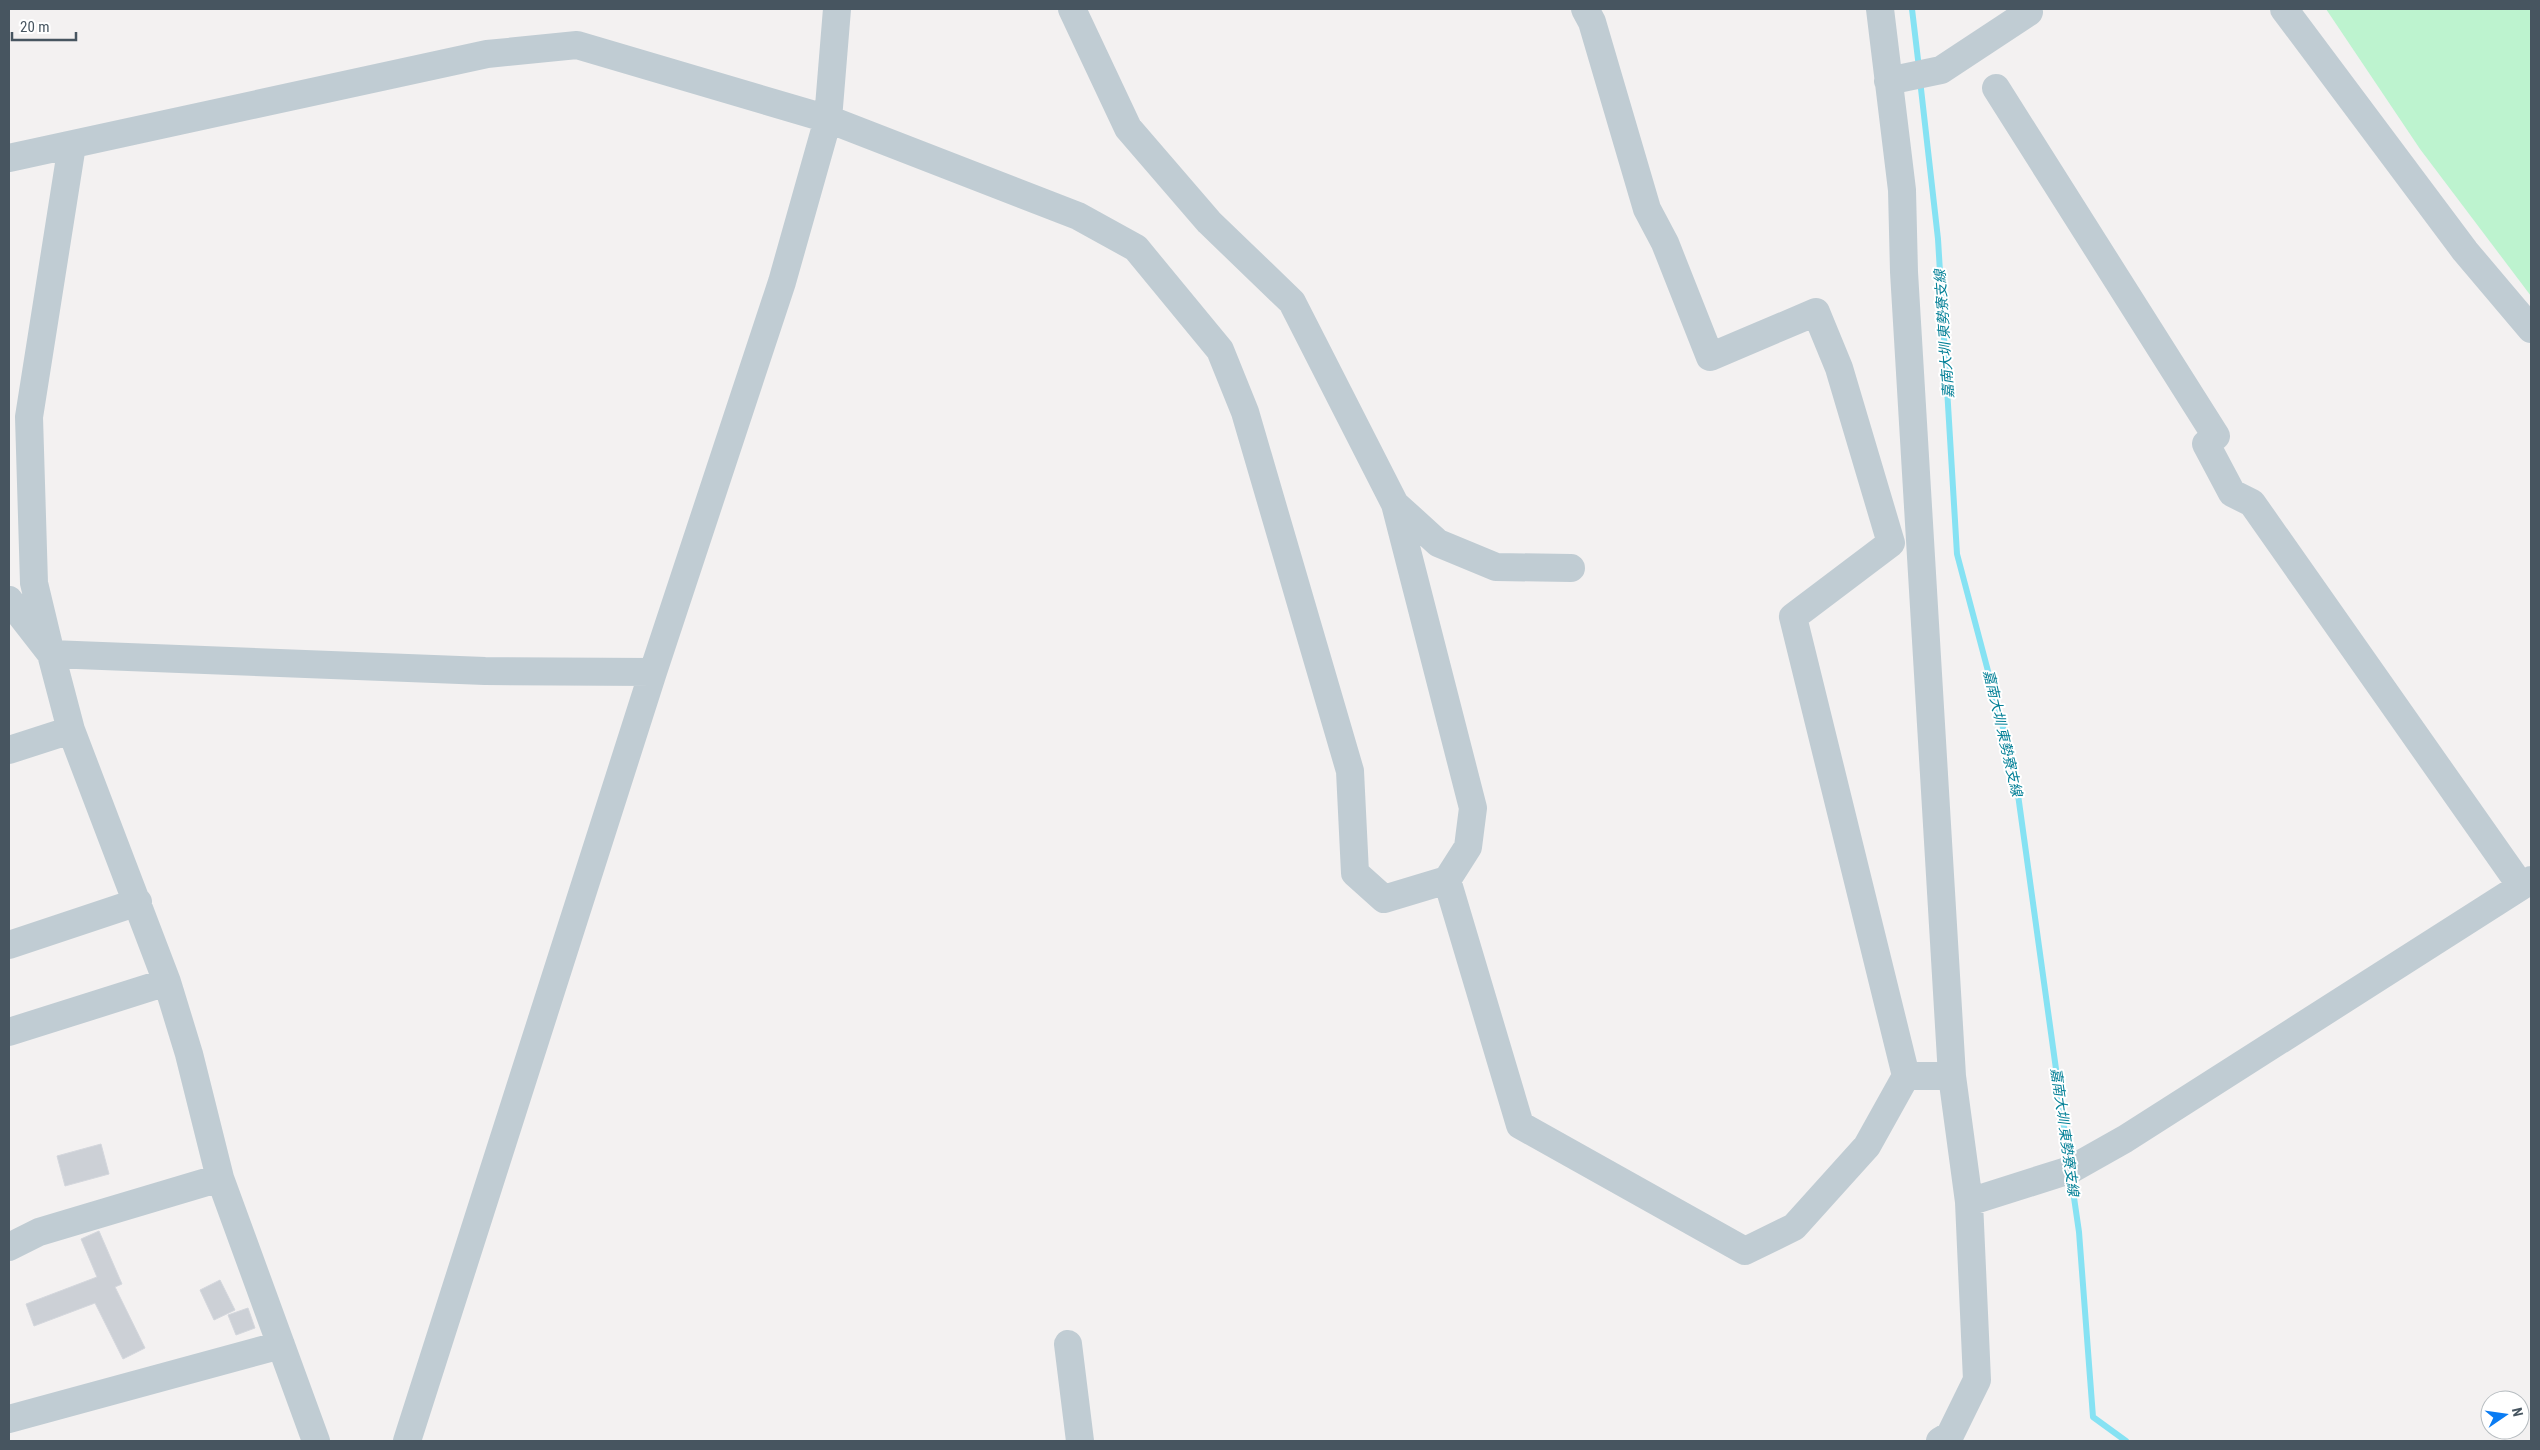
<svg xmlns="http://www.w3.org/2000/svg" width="2540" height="1450" font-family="'Roboto Condensed','Noto Sans TC',sans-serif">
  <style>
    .green { fill: #bdf3cf }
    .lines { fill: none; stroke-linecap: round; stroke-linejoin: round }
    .stream { stroke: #86e2f3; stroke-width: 6 }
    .building { fill: #ccd0d6; stroke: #d4d7dd }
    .minor { stroke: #c0ccd3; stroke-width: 28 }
    .labels { text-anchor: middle; stroke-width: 4; stroke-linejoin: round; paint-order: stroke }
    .water-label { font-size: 14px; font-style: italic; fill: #048097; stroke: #fff }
  </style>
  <rect width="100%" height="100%" fill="#f3f1f1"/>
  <path class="green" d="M2326,9H2531V296L2420,149Z"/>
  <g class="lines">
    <path class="stream" d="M1912,9L1919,68
      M1920,80L1938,239L1957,554L2015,773L2069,1163
      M2071,1177L2079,1232L2093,1417L2126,1441"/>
  </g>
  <path class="building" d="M101,1144L109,1174L65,1186L57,1156Z
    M99,1231L122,1284L115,1287L145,1348L123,1359L95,1303L34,1326L26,1304L97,1277L81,1239Z
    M220,1280L235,1310L214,1320L200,1290Z
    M248,1308L255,1328L236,1335L228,1315Z"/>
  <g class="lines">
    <path class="minor" d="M1072,9L1128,128L1209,222L1292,302L1395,504L1438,543L1496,567L1571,568
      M1585,9L1592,22L1647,209L1665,243L1710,357L1816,312L1839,368L1891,543L1793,617L1906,1076
      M1880,9L1902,190L1904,272L1952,1076L1969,1202
      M2284,9L2465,251L2531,329
      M1888,81L1941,70L2029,12
      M1996,88L2216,436L2206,444L2232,493L2252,503L2521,886
      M72,145L29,417L34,583L51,654L485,671L653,672
      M9,158L487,54L577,45L828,119L1078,216L1136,248L1220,350L1245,412L1350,771L1355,873L1384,899L1447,880L1468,847L1473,808L1395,504
      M9,600L51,654L71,730L167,982L189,1054L220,1178L316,1441
      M9,750L71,730
      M1447,880L1520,1125L1745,1251L1794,1227L1867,1146L1906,1076H1952
      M9,945L138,902
      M9,1032L167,982
      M9,1247L39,1232L220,1178
      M1068,1344L1080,1441
      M9,1419L281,1345
      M407,1441L653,672L782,282L828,119L837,9
      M1940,1441L1950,1435L1977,1380L1969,1202L2070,1170L2125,1139L2531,880"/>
  </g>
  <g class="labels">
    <g class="water-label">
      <text transform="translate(1944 334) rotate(-94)" y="5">嘉南大圳 東勢寮支線</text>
      <text transform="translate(2003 733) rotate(77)" y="5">嘉南大圳 東勢寮支線</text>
      <text transform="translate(2065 1132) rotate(82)" y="5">嘉南大圳 東勢寮支線</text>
    </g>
  </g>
  <rect width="2540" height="1450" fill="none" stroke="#475560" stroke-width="20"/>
  <g transform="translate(2505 1415) rotate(77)"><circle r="24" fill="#ffffff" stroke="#b5bbbf"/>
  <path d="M0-4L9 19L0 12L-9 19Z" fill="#0a7cf3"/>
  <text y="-8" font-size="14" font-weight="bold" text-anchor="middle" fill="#475560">N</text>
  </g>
  <path d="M12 32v8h64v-8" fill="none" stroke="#475560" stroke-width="2.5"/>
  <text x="20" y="32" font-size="15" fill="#475560" stroke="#ffffff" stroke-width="4" paint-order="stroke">20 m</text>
</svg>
